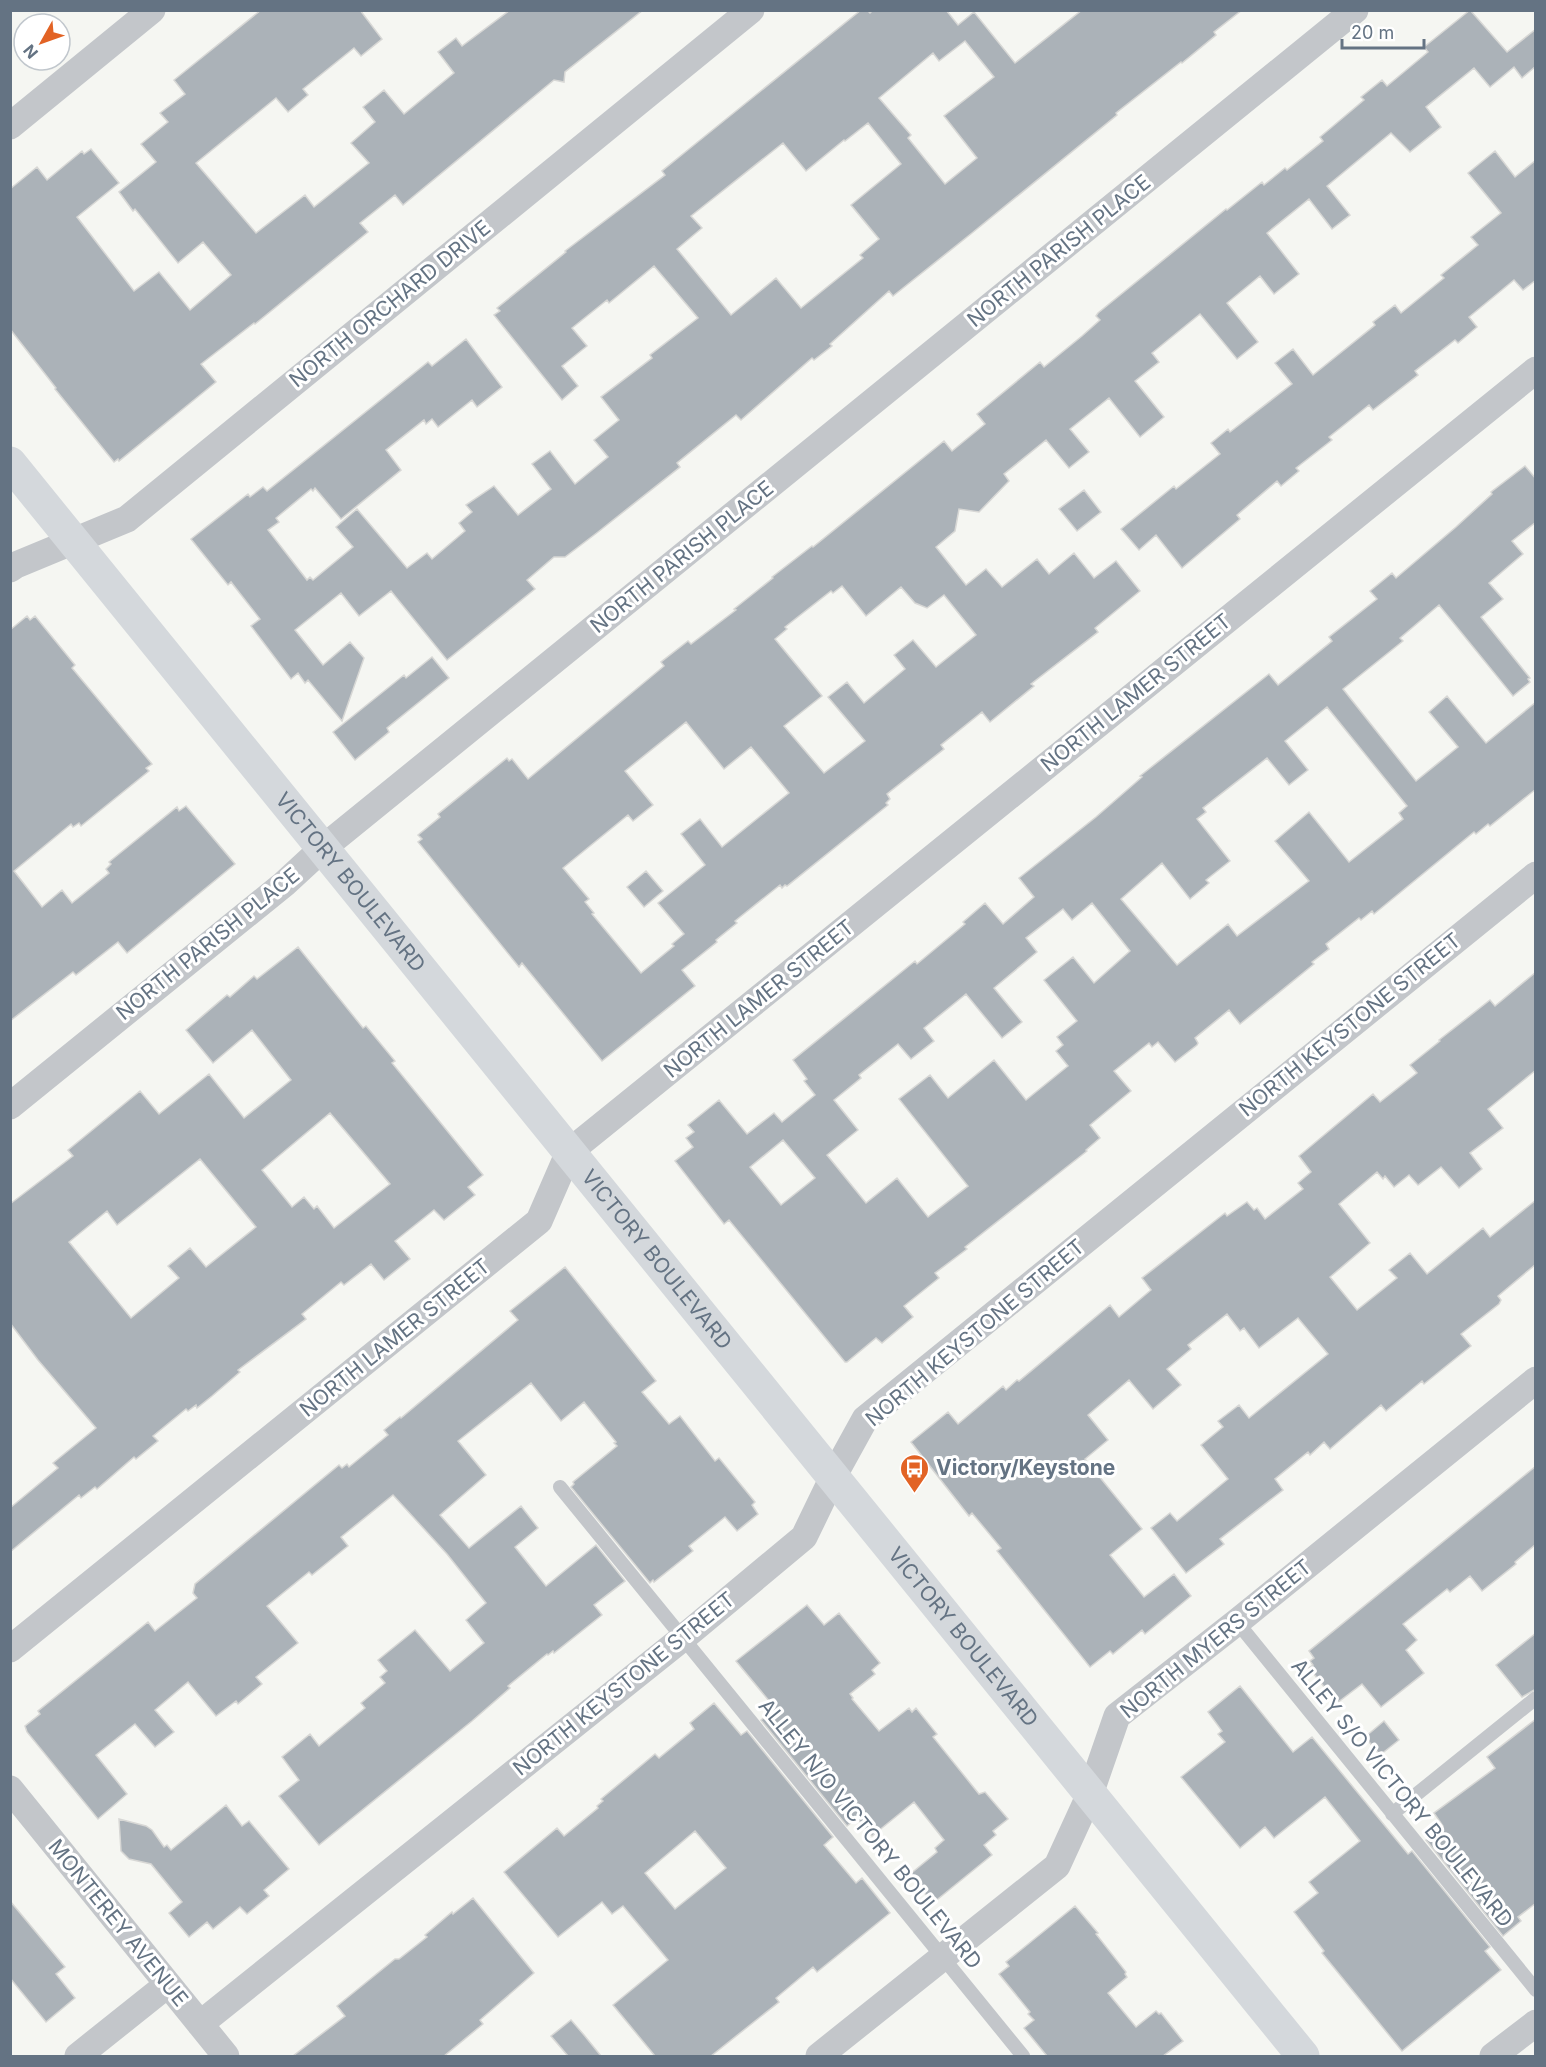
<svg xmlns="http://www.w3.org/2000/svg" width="1546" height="2067" font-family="Inter,sans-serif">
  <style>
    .building { fill: #abb2b8; stroke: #d7d7d5; stroke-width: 1.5; fill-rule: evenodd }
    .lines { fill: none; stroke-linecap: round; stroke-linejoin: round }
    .lane { stroke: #c3c6ca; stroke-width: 14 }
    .street { stroke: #c3c6ca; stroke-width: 27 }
    .secondary { stroke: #d4d8dc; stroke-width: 33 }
    .labels { text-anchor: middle; stroke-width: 6; stroke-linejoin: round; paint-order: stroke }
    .street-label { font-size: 21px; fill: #647383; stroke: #fff }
    .poi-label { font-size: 21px; font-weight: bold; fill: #647383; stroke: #fff; text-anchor: start }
  </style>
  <rect width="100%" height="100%" fill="#f5f6f2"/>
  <path class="building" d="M261,10H360L382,39L361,56L354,48L303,89L308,95L288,112L276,98L196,163L256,233L305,195L314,207L369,163L351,143L375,122L363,107L384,90L404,114L454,73L438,52L456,38L462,46L510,10H643L565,72L564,82L554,80L403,205L395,195L360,223L368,232L255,324L254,323L201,364L216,382L119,461L118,459L114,462L55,389L56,388L10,329V189L37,167L47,180L82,151L84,154L91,149L119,183L77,217L134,291L159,272L190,310L231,275L203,242L178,263L135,209L133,211L119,192L156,162L141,144L168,122L160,113L185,94L174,80Z
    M861,10H867L870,13L873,10H946L958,25L974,12L1015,63L1082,10H1242L1214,32L1216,35L1182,63L1181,62L1116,113L1117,115L972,233L893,296L889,291L830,344L832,346L814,360L812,358L741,420L736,415L677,463L680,467L598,532L565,557H554L527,580L535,589L447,660L391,591L359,616L341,593L295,630L323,665L350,642L364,658L342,721L308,680L305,683L298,673L291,679L251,626L260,619L231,582L228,585L191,539L248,494L250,497L263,487L267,491L428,362L432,366L466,339L502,387L477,407L472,400L438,427L432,419L426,424L424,420L386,450L401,470L341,519L315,488L313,491L311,489L276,518L279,522L268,530L307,580L310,577L313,580L353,547L336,527L357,509L407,568L427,553L432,559L465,531L459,523L472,512L466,505L494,486L518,515L551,489L532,464L550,451L575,484L608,457L594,440L619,420L601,397L652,358L650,355L698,318L654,266L609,303L607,300L572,328L587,346L562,366L578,386L562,400L494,315L500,311L497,308L566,252L565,251L665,175L662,171L689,149ZM965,41L994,77L944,116L977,158L945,184L908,138L911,135L879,98L933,53L939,61ZM868,123L901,164L851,205L879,239L860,255L863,258L801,308L776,278L731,315L677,249L702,228L691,216L783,143L806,171L844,140L845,141Z
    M1470,10L1507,52L1536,29V66L1522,78L1514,67L1490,87L1474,68L1426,107L1441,127L1410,152L1391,133L1327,186L1350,215L1332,229L1309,199L1267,233L1299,274L1274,294L1260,276L1227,303L1258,342L1237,359L1200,314L1152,353L1159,362L1135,381L1164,417L1140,437L1109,398L1070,429L1089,452L1069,468L1046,440L1004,474L1009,481L979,512L959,509L955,531L936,547L966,585L986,569L1002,587L1037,559L1049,574L1074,553L1094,578L1116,561L1140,591L1095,628L1098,632L1031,684L1034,686L990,722L982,712L941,745L944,749L887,794L890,799L886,803L888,805L787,886L785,885L782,888L780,885L735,921L737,923L716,940L717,942L682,970L695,986L602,1061L522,963L519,967L418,842L422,839L418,835L440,817L438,814L507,758L509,761L512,759L528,779L664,666L661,662L688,641L691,644L736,610L734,609L773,578L772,577L812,546L813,547L944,441L952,451L985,424L977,414L1040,362L1044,367L1082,336L1100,320L1096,316L1098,313L1226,209L1227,210L1262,182L1264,185L1285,168L1287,170L1323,141L1320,137L1364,100L1361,97L1382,80L1387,86L1428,52L1424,47ZM842,586L866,616L901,587L915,603L927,608L944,595L976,635L936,667L913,640L894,655L905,669L864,703L847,682L828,697L865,741L824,773L784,726L822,696L775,639L787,629L785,627L831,591L833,593ZM686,722L724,769L751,747L789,793L722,847L700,819L681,834L705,865L658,903L684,934L672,944L674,946L641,973L592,914L594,913L585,902L589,899L563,868L628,815L633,821L653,805L625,771Z
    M1495,151L1515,177L1536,160V280L1523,290L1514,280L1469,317L1477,327L1458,343L1455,340L1415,371L1418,375L1373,410L1369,405L1329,437L1332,440L1296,468L1299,471L1281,486L1277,481L1237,515L1240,519L1182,568L1156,535L1139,550L1121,529L1174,486L1176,489L1220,454L1211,443L1228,429L1230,432L1292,384L1275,363L1293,349L1313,375L1375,325L1373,322L1395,305L1401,313L1444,278L1441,275L1478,245L1471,237L1501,213L1468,173Z
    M1525,466L1536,479V522L1512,541L1523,554L1489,583L1503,599L1481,617L1530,678L1528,679L1530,682L1513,696L1439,605L1400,638L1403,641L1343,689L1416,781L1458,747L1429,712L1447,696L1486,743L1536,702V789L1490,826L1488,824L1476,834L1474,832L1374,914L1372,911L1361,920L1359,918L1326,944L1329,949L1312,962L1314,964L1240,1024L1229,1010L1195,1038L1198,1043L1197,1045L1175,1062L1158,1042L1152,1047L1149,1043L1114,1071L1131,1091L1090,1125L1100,1138L1086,1150L1087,1151L965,1247L967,1249L935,1273L939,1278L904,1306L913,1317L882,1343L876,1338L847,1362H845L729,1220L724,1224L675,1161L693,1147L686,1138L694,1132L688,1125L719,1100L747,1134L774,1113L782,1122L815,1095L804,1081L807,1079L793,1060L915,961L917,964L965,924L963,922L985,903L1003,924L1034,897L1019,878L1096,817L1142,777L1140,776L1269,674L1278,685L1332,641L1329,637L1377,599L1370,591L1392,573L1396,578L1456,527L1492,494L1491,492ZM1327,707L1407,806L1399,813L1403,819L1349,862L1309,812L1275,841L1309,881L1237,936L1228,924L1177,965L1121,899L1162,863L1190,899L1209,883L1206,880L1230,861L1197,819L1206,812L1203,808L1267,758L1289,785L1308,770L1285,741ZM1092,903L1130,951L1094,983L1073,957L1044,980L1077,1021L1057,1037L1063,1045L1056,1051L1068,1066L1026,1100L994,1060L948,1098L930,1075L899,1099L968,1186L928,1217L897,1178L866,1203L827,1155L858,1130L834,1100L861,1078L859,1075L898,1044L911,1059L934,1041L924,1028L966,994L1002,1038L1022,1022L994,988L1037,952L1026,938L1063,909L1072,920ZM783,1140L815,1178L781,1205L750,1167Z
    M1084,490L1101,512L1077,531L1059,509Z
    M27,616L30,620L35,616L75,665L72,668L152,764L146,768L149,771L81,826L79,823L73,827L71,824L14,871L42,907L62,890L72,903L109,873L106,869L111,864L109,862L177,807L179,811L186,806L235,864L127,953L118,942L76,975L73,972L10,1021V630Z
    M432,657L449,678L387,728L389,732L355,760L333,732L404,675L406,678Z
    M646,871L663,891L644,907L627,887Z
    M298,947L363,1028L366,1026L395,1061L392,1063L483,1175L468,1187L475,1195L444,1220L434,1210L395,1241L410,1259L384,1280L371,1264L344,1285L341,1282L302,1314L306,1319L238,1370L240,1372L212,1396L197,1408L196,1405L188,1411L186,1409L153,1436L158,1441L136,1459L134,1457L97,1489L95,1487L81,1498L79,1495L10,1552V1508L58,1468L53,1463L96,1428L38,1360L10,1323V1204L73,1156L68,1150L140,1091L159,1114L209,1074L244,1118L291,1080L252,1030L213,1063L186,1030L227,995L230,997L254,976L257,979ZM330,1113L390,1184L334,1228L317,1206L314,1209L304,1197L292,1207L262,1170ZM200,1159L256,1227L206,1267L190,1248L168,1266L179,1278L131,1318L69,1242L107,1211L117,1225Z
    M1536,972V1070L1488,1109L1503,1128L1470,1153L1482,1169L1459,1188L1441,1167L1418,1185L1409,1175L1394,1187L1385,1176L1383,1179L1377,1172L1339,1204L1370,1243L1330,1277L1357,1310L1397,1278L1389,1270L1410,1253L1427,1274L1483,1228L1490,1237L1536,1200V1264L1498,1296L1501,1300L1499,1304L1461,1334L1471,1346L1424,1384L1422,1381L1386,1411L1381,1405L1330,1449L1324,1442L1310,1455L1308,1452L1275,1479L1283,1490L1220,1539L1224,1544L1186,1573L1151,1528L1170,1513L1177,1521L1228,1479L1201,1445L1223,1427L1218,1421L1239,1405L1249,1418L1328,1354L1298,1318L1259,1348L1244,1328L1240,1331L1227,1314L1188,1345L1191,1349L1167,1369L1181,1385L1153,1409L1129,1380L1088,1415L1108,1440L1085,1459L1142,1529L1110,1555L1144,1597L1174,1574L1191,1596L1145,1634L1142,1630L1113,1654L1110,1651L1090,1667L997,1551L1001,1548L972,1513L969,1516L911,1442L948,1412L958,1424L1003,1386L1006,1390L1017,1380L1019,1381L1110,1305L1119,1317L1151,1290L1142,1278L1225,1213L1227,1216L1247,1202L1254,1210L1257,1208L1265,1219L1303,1189L1298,1183L1311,1172L1299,1156L1373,1094L1380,1102L1417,1073L1410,1065L1440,1041L1439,1040L1490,1000L1495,1006Z
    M565,1267L656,1381L642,1392L669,1424L680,1416L715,1461L719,1458L755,1502L752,1505L758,1514L737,1531L725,1517L689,1546L693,1551L654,1582L653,1580L650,1583L571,1487L574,1484L573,1482L617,1446L614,1443L616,1442L584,1402L561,1421L531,1383L458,1441L486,1475L440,1515L469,1548L521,1506L538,1528L515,1547L546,1586L596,1545L625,1581L594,1605L602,1615L554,1653L553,1651L548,1655L547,1654L508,1686L510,1688L472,1721L319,1845L279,1796L299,1780L282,1757L310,1734L319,1746L365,1708L361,1703L385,1683L380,1677L387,1671L378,1660L415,1630L450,1671L484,1643L466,1620L486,1603L447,1554L393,1495L341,1537L348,1546L312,1575L309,1572L267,1606L298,1643L256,1677L262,1684L238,1704L236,1701L216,1716L188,1682L155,1710L174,1732L155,1747L135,1724L96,1755L127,1794L98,1819L27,1732L25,1726L40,1714L38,1711L148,1622L155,1631L197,1598L193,1593L195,1584L339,1465L342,1468L347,1464L349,1467L388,1435L384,1430L400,1417L401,1418L518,1320L510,1311Z
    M1536,1466V1544L1515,1562L1516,1564L1482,1591L1470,1576L1450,1592L1447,1589L1403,1624L1417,1640L1406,1650L1424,1673L1381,1707L1362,1684L1337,1703L1309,1668L1313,1665L1310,1661L1314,1658L1309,1651Z
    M807,1605L824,1625L839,1613L880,1663L872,1670L875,1674L850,1694L853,1698L852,1699L879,1731L909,1708L912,1712L916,1708L937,1734L933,1737L979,1794L985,1792L1008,1819L993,1831L996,1835L984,1845L992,1855L933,1903L909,1875L937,1852L935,1848L944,1840L914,1802L872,1836L857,1818L847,1826L761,1720L775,1708L736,1661Z
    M1536,1633V1689L1522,1697L1496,1665Z
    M1240,1686L1293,1752L1312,1737L1408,1854L1412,1851L1490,1947L1485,1951L1501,1970L1402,2051L1322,1953L1324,1951L1294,1912L1318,1893L1309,1882L1360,1841L1325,1797L1274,1838L1265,1827L1240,1848L1181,1777L1225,1742L1218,1734L1222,1731L1208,1712Z
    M714,1703L741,1735L747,1731L833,1837L824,1845L856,1883L862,1878L890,1913L817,1972L813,1967L776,1998L779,2002L711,2056H655L613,2005L668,1960L623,1906L612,1914L602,1902L558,1937L504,1872L557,1828L564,1836L598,1808L597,1806L603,1801L601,1799L655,1754L659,1758L694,1729L690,1723ZM695,1831L726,1868L675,1909L645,1873Z
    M1536,1719V1903L1518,1917L1521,1921L1503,1936L1426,1840L1443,1826L1434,1813L1495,1768L1487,1757Z
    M1384,1721L1399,1740L1380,1755L1365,1737Z
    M226,1805L242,1826L249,1821L289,1869L264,1890L269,1896L247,1914L240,1907L213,1929L207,1922L189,1937L169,1913L182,1902L151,1864L129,1859L121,1851L119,1819L146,1826L152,1830L164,1847L167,1845L171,1850Z
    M473,1898L534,1973L480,2020L483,2024L444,2056H293L345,2016L337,2006L395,1959H399L427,1937L425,1935L452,1912L453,1914Z
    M10,1901L65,1967L56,1974L75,1998L46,2022L10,1978Z
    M1075,1906L1098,1933L1096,1934L1126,1972L1125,1974L1127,1977L1108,1993L1136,2027L1156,2011L1159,2014L1161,2013L1183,2041L1163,2056H1047L1024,2028L1034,2020L1028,2014L1030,2012L999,1974L1009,1966L1006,1962Z
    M571,2020L584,2035L601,2056H568L551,2036Z"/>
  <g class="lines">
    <path class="lane" d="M560,1487L1023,2056
      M1237,1622L1536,1990
      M1392,1814L1536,1698"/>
    <path class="street" d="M10,126L152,10
      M10,569L16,565L127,519L751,10
      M10,1106L284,884L323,848L1355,10
      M10,1649L539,1221L569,1152L1536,370
      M10,1789L226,2056
      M200,2024L684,1637L804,1537L833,1477L865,1419L1536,875
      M78,2056L167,1985
      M819,2056L1057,1866L1090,1794L1117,1716L1237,1622L1536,1380
      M1493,2056L1536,2023"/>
    <path class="secondary" id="s1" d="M10,463L1303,2056"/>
  </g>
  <defs>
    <symbol id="bus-pin" viewBox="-11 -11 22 30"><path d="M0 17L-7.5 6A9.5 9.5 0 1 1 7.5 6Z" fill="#e26325" stroke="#fff"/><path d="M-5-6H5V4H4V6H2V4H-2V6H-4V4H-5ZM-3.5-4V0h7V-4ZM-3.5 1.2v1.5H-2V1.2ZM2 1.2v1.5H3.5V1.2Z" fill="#fff"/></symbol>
  </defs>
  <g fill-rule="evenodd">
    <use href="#bus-pin" x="898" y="1452" width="33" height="45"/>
  </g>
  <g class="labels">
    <g class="street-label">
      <text transform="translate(1059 251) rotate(-39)" y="7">NORTH PARISH PLACE</text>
      <text transform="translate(390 304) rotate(-39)" y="7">NORTH ORCHARD DRIVE</text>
      <text transform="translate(682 557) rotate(-39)" y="7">NORTH PARISH PLACE</text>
      <text transform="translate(1136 693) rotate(-39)" y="7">NORTH LAMER STREET</text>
      <text dy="7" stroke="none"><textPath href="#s1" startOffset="540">VICTORY BOULEVARD</textPath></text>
      <text transform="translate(208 944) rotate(-39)" y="7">NORTH PARISH PLACE</text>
      <text transform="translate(759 999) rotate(-39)" y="7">NORTH LAMER STREET</text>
      <text transform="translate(1350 1025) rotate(-39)" y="7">NORTH KEYSTONE STREET</text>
      <text dy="7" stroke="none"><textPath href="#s1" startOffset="1026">VICTORY BOULEVARD</textPath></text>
      <text transform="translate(975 1333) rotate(-40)" y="7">NORTH KEYSTONE STREET</text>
      <text transform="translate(395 1338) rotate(-39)" y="7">NORTH LAMER STREET</text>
      <text dy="7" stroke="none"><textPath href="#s1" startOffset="1512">VICTORY BOULEVARD</textPath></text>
      <text transform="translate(1216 1639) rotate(-39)" y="7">NORTH MYERS STREET</text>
      <text transform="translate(624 1684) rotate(-39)" y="7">NORTH KEYSTONE STREET</text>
      <text transform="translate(1402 1793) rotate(51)" y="7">ALLEY S/O VICTORY BOULEVARD</text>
      <text transform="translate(870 1834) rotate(51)" y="7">ALLEY N/O VICTORY BOULEVARD</text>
      <text transform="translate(118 1923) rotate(51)" y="7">MONTEREY AVENUE</text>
    </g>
    <g class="poi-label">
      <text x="936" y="1475">Victory/Keystone</text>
    </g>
  </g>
  <rect width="1546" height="2067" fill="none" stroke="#647383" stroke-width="24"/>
  <g transform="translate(42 42) rotate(230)"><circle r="28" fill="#ffffff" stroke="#c1c7cd" stroke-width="1.5"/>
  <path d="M0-4.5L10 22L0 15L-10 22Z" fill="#e26325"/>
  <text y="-9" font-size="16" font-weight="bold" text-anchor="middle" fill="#647383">N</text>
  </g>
  <path d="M1342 39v9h82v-9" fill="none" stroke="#647383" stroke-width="3"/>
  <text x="1351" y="39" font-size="18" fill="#647383" stroke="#ffffff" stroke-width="4.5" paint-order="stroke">20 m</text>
</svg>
